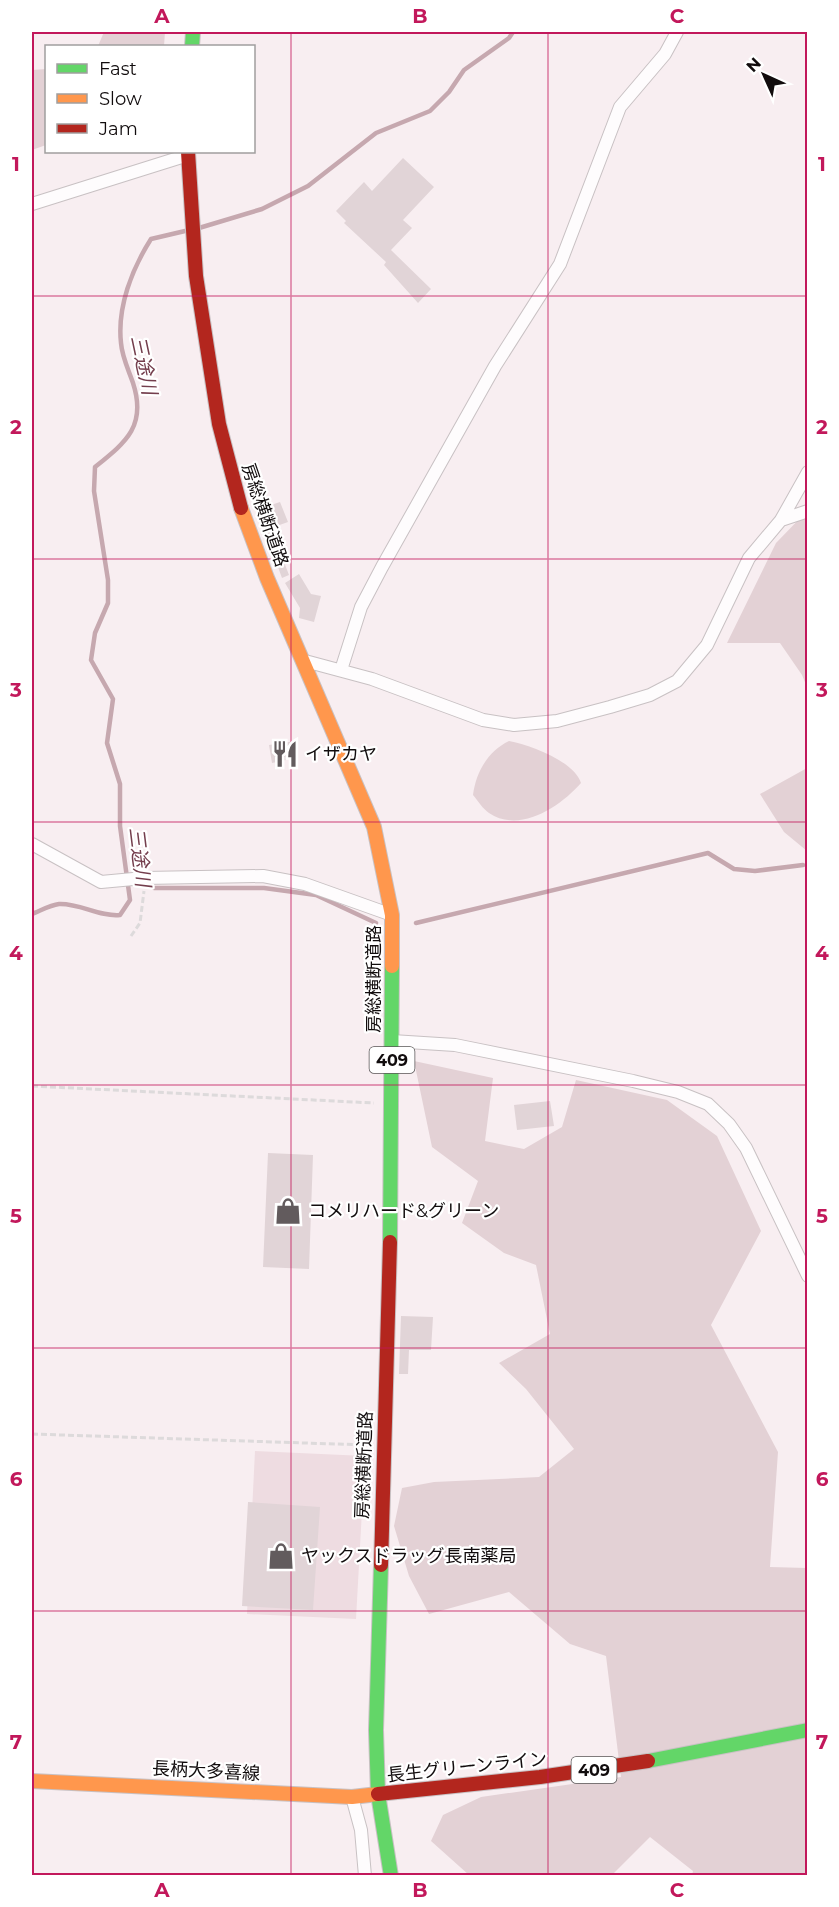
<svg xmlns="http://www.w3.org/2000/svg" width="839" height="1907" font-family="Montserrat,'Noto Sans JP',sans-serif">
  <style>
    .built { fill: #eedce1 }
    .green { fill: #e3d1d5 }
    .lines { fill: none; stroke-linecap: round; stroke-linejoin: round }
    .stream { stroke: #c6a8af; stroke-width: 4.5 }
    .building { fill: #e1d4d7 }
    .street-casing { stroke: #c8c1c3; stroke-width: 14 }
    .fast-casing { stroke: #c8c1c3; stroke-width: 16 }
    .slow-casing { stroke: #c8c1c3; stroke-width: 16 }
    .jam-casing { stroke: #c8c1c3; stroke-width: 16 }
    .path { stroke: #dddadb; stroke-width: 3; stroke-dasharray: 6 3; stroke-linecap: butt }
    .street { stroke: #fefcfd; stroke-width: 12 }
    .fast { stroke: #63d668; stroke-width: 14 }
    .slow { stroke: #ff974d; stroke-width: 14 }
    .jam { stroke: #b3261e; stroke-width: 14 }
    .grid { fill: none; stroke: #c2185b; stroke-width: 1.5; stroke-opacity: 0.55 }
    .labels { text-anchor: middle; stroke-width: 4.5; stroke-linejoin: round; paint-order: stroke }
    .shield { fill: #fff; stroke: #585556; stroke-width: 1.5 }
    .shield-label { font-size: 16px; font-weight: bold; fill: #110c0d }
    .street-label { font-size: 18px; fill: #110c0d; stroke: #fff }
    .poi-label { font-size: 18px; fill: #110c0d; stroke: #fff; text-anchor: start }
    .water-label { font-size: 20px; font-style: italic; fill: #743e4d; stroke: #fff }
    .neatline { fill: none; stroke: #c2185b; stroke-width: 2 }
    .grid-label { font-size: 20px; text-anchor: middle; font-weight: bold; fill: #c2185b }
  </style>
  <rect width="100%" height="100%" fill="#f8eef1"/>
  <path class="built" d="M255,1451L365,1456L356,1619L247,1614Z"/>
  <path class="green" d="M104,32H165L164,46H98Z
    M46,69V145L32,150V70Z
    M807,511V687L802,675L780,643H727L776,543Z
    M509,741C530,745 574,761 581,783C561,806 520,834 489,813C483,809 478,801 473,795C476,772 488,751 509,741Z
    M807,768V851L784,832L760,794Z
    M414,1061L493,1078L485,1141L524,1149L562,1127L576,1080L667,1100L717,1136L761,1231L711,1325L778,1452L770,1567L807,1568V1875H692L693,1871L650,1837L612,1875H469L431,1841L443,1815L481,1797L621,1777L606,1656L570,1644L509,1592L429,1614L409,1576L394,1526L402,1488L434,1482L539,1477L574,1449L526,1389L499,1363L550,1334L536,1265L504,1253L462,1223L478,1181L432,1147Z"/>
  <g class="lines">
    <path class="stream" d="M199,228L262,209L308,186L376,133L430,111L449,92L464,70L509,38L513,32
      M154,888H264L316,895L376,923
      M32,914C40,911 50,905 59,904C80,903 99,917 120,915L130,900L120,826V784L107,743L113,699L91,660L95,633L108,603V580L94,491L95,467C126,442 147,426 133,383C129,371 122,357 121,343C117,307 132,269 151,239L185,231
      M416,923L708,853L734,869L755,871L803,865"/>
  </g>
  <path class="building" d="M403,158L434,187L403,220L412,228L391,250L431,289L418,303L384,265L386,262L344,223L346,221L336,211L364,182L372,191Z
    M266,501L268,506L280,502L288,522L271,528L289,575L282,578L255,505Z
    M299,574L311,594L321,596L314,622L299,618L300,608L285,583Z
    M295,741L298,754L286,756V760L272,763L269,745Z
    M550,1101L554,1126L517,1130L514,1105Z
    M268,1153L313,1155L309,1269L263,1267Z
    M401,1316L433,1317L431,1350H409L408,1374H399Z
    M248,1502L320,1507L313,1610L242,1606Z"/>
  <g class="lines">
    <defs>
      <path id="street" d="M32,204L188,155
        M781,520L808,472
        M305,661L372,679L483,720L514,725L557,721L610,707L650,695L677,681L707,645L749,558L781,520L808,511
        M341,670L361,607L382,567L495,366L560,264L620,107L665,54L677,32
        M32,844L101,882L144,878L263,876L305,884L392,915
        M392,1041L455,1045L633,1081L678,1092L708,1104L729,1124L746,1148L808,1276
        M352,1797L361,1830L365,1876"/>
      <path id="fast" d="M192,46L193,32
        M390,1242L392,966
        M381,1565L376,1730L378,1794L391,1876
        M648,1761L808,1730"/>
      <path id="slow" d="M241,508L267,578L374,827L392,915V966
        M32,1781L352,1797L378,1794"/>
      <path id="jam" d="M188,152L196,276L219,424L241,508
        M381,1565L390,1242
        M378,1794L540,1777L648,1761"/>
    </defs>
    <use href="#street" class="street-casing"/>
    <use href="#fast" class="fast-casing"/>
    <use href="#slow" class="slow-casing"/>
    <use href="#jam" class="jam-casing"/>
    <path class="path" d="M131,936L140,923L144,891
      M32,1086L374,1103
      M32,1434L366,1445"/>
    <use href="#street" class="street"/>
    <use href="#fast" class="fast"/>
    <use href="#slow" class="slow"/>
    <use href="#jam" class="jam"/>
  </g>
  <path class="grid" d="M291,32V1876M548,32V1876M32,296H808M32,559H808M32,822H808M32,1085H808M32,1348H808M32,1611H808"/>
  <defs>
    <symbol id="restaurant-bare" viewBox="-9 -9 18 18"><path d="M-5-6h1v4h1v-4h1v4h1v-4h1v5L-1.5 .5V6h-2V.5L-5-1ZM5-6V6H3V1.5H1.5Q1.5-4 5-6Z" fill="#625b5d" stroke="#fff" stroke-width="2.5" paint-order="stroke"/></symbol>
    <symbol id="shop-bare" viewBox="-9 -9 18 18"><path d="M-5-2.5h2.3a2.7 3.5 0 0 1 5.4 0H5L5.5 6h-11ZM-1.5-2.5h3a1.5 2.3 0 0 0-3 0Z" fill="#625b5d" stroke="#fff" stroke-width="2.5" paint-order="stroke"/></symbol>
  </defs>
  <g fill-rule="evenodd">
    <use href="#restaurant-bare" x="266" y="735" width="38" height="38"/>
    <use href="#shop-bare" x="269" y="1192" width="38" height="38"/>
    <use href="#shop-bare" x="262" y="1537" width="38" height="38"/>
  </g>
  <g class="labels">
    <g class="shield">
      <rect x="369.5" y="1047" width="45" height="26" rx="4.5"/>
      <rect x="571.5" y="1757" width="45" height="26" rx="4.5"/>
    </g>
    <g class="shield-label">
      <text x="392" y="1066">409</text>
      <text x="594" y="1776">409</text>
    </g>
    <g class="street-label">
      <text transform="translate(265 515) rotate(71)" y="6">房総横断道路</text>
      <text transform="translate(374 979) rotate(-90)" y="6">房総横断道路</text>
      <text transform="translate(364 1465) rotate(-88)" y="6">房総横断道路</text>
      <text transform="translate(467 1767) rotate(-6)" y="6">長生グリーンライン</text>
      <text transform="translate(206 1771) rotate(3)" y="6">長柄大多喜線</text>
    </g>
    <g class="poi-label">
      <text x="305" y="760">イザカヤ</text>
      <text x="308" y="1217">コメリハード&amp;グリーン</text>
      <text x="301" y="1562">ヤックスドラッグ長南薬局</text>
    </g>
    <g class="water-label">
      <text transform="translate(144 365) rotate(78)" y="7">三途川</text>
      <text transform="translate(140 857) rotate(83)" y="7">三途川</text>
    </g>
  </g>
  <rect width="839" height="1907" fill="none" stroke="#ffffff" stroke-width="66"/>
  <rect x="45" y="45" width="210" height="108" fill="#ffffff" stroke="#a09e9e" stroke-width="1.5"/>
  <rect x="57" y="64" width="30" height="9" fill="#63d668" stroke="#a09e9e" stroke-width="1.5"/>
  <text x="99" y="75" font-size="18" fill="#110c0d">Fast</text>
  <rect x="57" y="94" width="30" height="9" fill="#ff974d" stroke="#a09e9e" stroke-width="1.5"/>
  <text x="99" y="105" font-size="18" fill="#110c0d">Slow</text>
  <rect x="57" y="124" width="30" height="9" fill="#b3261e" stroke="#a09e9e" stroke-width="1.5"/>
  <text x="99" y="135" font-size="18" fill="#110c0d">Jam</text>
  <g transform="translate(764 75) rotate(315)" stroke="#ffffff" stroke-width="4.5" paint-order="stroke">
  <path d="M0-4.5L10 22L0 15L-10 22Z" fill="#110c0d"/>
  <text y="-9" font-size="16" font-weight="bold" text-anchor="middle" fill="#110c0d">N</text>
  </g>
  <rect x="33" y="33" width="773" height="1841" class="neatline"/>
  <g class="grid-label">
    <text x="162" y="23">A</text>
    <text x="420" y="23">B</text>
    <text x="677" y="23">C</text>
    <text x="16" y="171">1</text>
    <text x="822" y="171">1</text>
    <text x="16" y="434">2</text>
    <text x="822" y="434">2</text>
    <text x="16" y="697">3</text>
    <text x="822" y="697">3</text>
    <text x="16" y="960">4</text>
    <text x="822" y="960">4</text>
    <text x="16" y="1223">5</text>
    <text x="822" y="1223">5</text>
    <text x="16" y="1486">6</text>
    <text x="822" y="1486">6</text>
    <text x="16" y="1749">7</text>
    <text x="822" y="1749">7</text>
    <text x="162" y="1897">A</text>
    <text x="420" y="1897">B</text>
    <text x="677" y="1897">C</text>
  </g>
</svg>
